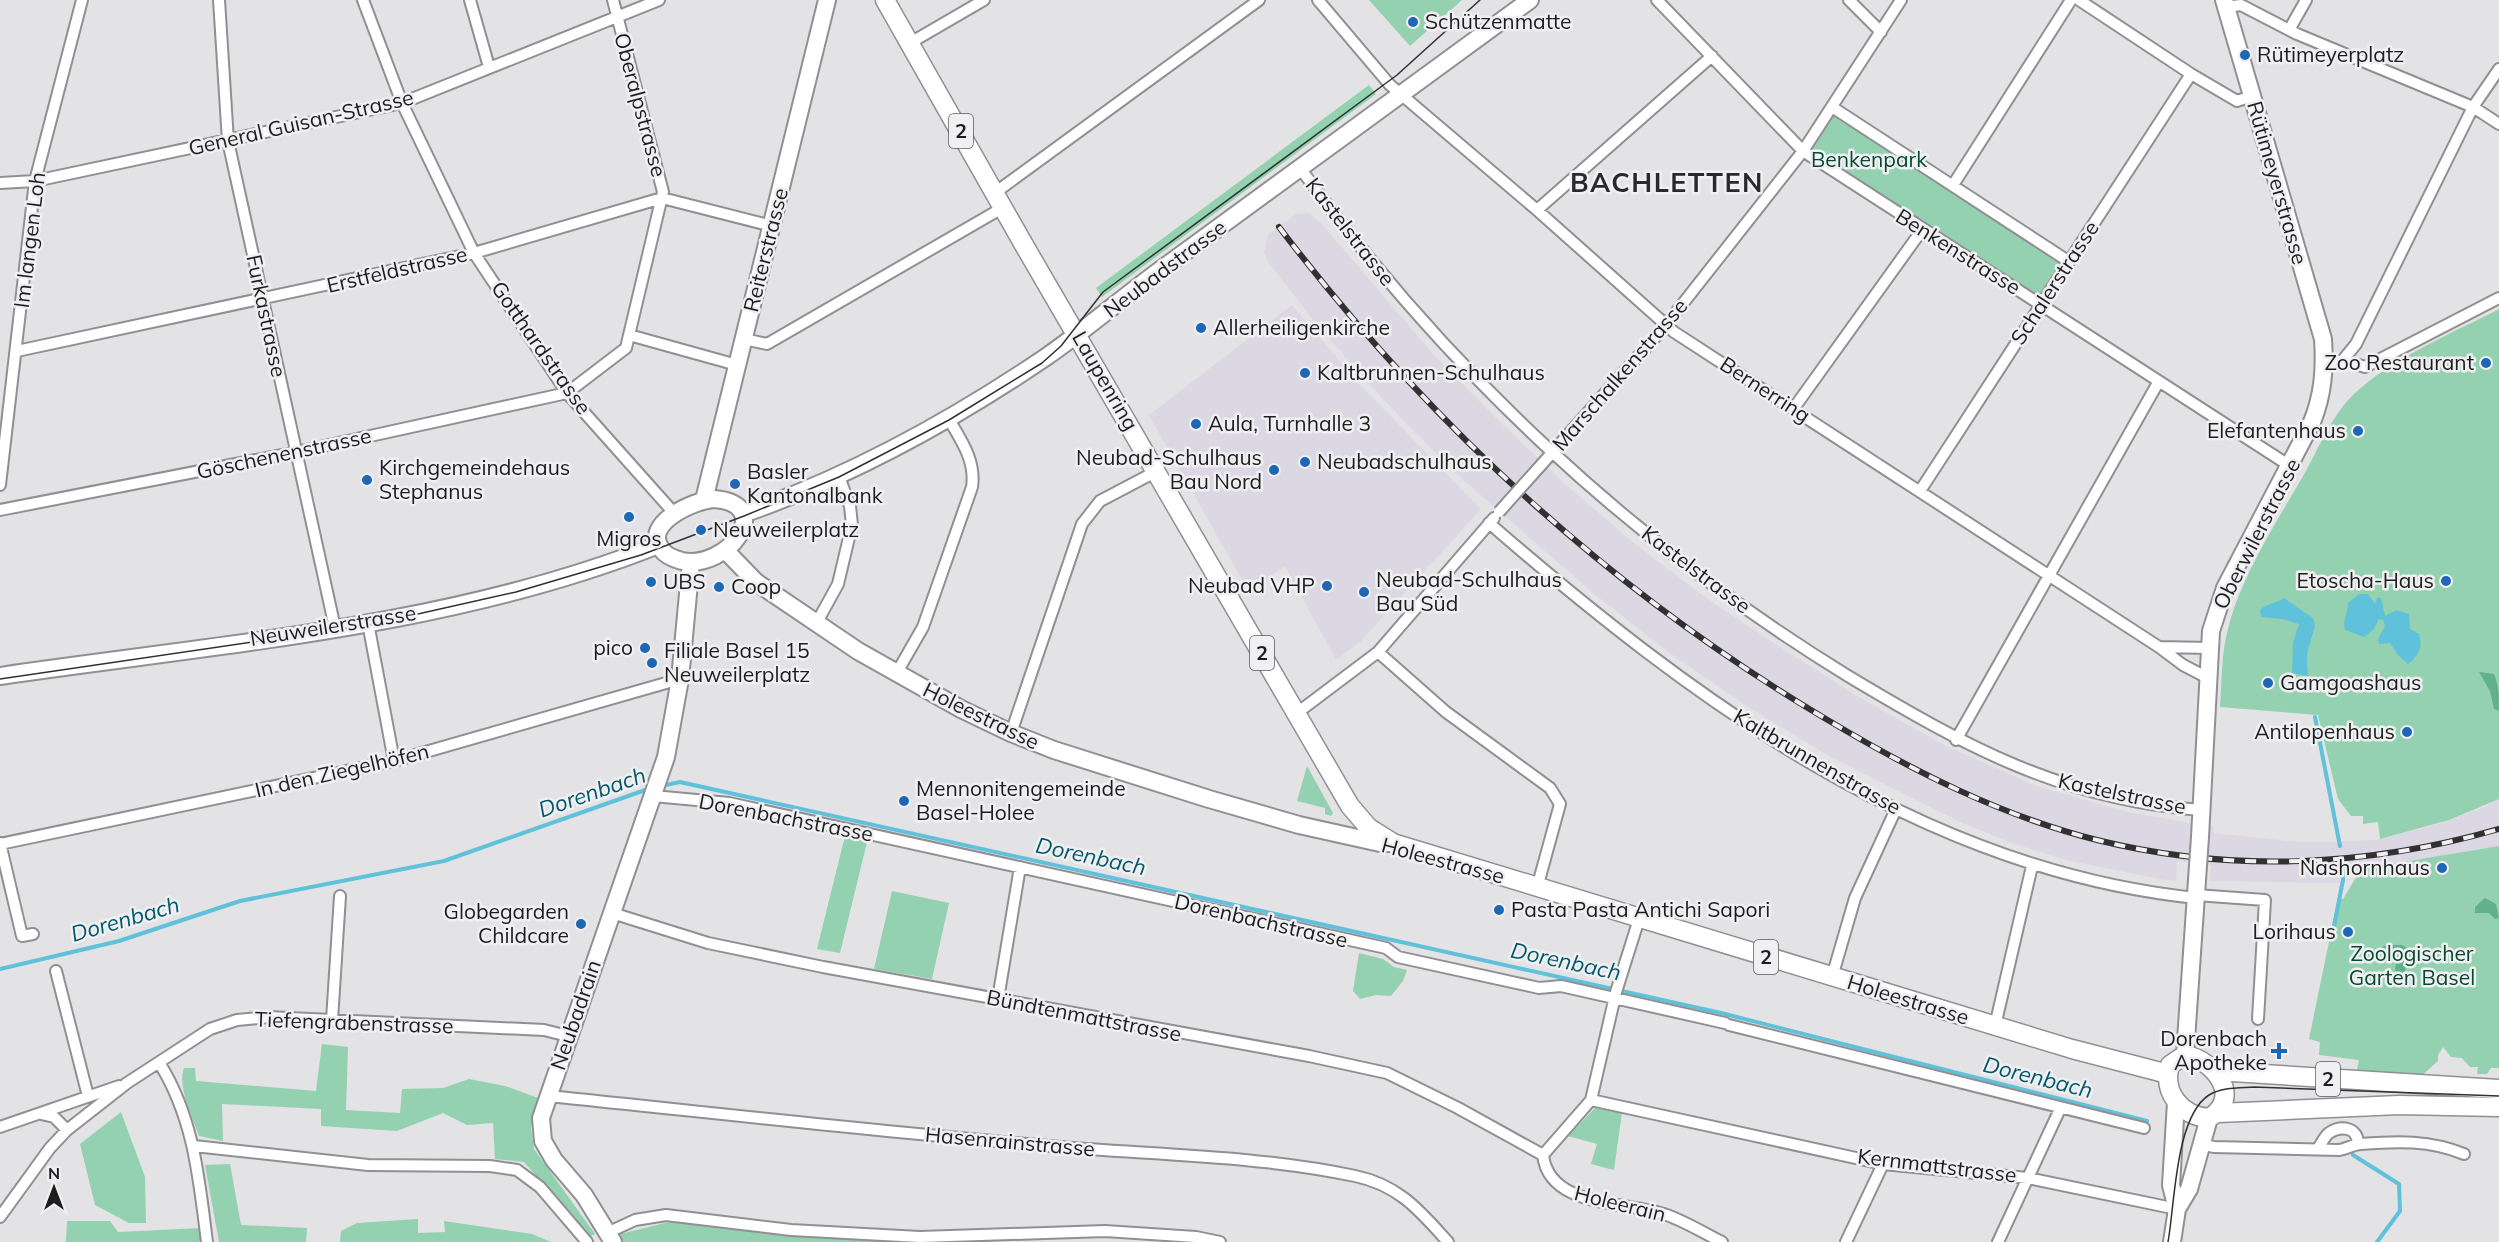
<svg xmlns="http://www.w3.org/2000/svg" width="2499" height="1242" font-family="Mulish,sans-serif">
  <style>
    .built { fill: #dcd8e3 }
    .green { fill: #93d1b1 }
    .forest { fill: #61b18b }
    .water { fill: #5fc1da }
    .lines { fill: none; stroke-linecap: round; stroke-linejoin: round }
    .stream { stroke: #5fc1da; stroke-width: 4 }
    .street-casing { stroke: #918f93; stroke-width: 14 }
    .secondary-casing { stroke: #918f93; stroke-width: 20 }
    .primary-casing { stroke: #918f93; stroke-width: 21 }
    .street { stroke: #fff; stroke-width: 10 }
    .secondary { stroke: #fff; stroke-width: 16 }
    .primary { stroke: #fff; stroke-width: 18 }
    .tram { stroke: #313132; stroke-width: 1.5 }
    .rail-casing { stroke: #313132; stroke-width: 6 }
    .rail { stroke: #f0eff2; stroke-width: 4; stroke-dasharray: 11; stroke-linecap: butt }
    .street-bridge-casing { stroke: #918f93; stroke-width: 14; stroke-linecap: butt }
    .secondary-bridge-casing { stroke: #918f93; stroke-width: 20; stroke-linecap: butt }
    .street-bridge { stroke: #fff; stroke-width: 10 }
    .secondary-bridge { stroke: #fff; stroke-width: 16 }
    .poi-dot { fill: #1e67b7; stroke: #f0eff2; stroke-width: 2 }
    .labels { text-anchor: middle; stroke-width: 5; stroke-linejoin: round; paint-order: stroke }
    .shield { fill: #f0eff2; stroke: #5c5c5e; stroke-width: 1.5 }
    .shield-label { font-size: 20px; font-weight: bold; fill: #1d1d1e }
    .poi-label { font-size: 21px; fill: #1d1d1e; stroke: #f0eff2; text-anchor: start }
    .street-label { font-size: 21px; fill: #1d1d1e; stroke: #f0eff2 }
    .park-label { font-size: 21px; fill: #054930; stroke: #f0eff2 }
    .water-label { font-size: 22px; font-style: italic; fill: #00596a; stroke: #f0eff2 }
    .district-label { font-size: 27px; font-weight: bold; letter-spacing: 1.5px; fill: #2a292c; stroke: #f0eff2 }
  </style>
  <rect width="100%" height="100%" fill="#e3e2e5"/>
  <path class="built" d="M1308,213L1321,223L1434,355L1499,421L1565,484L1635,544L1709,600L1786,651L1864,700L1944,745L2034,785L2128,812L2213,827L2214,833L2298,842H2338L2339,846H2342L2341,841L2375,840L2428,827L2480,809L2499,799V846L2361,869L2344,870V864H2341L2340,883L2210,881L2211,865L2177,861L2176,881L2159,879L2066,860L2015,844L1964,824L1831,757L1748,707L1671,654L1594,594L1451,469L1385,401L1321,330L1268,262L1264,252L1268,235L1296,214Z
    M1292,305L1360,385L1481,509L1361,641L1336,660L1285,566L1249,592L1149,415Z"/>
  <path class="green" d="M1369,0H1462L1410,46Z
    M1369,85L1376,94L1102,297L1096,288Z
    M1837,105L2071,256L2040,303L1805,153Z
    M2499,309V799L2449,820L2380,839L2378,822L2363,824V816H2351L2338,799L2318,715L2220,707C2222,680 2221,652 2229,625C2243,573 2279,518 2306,471C2320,445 2333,414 2354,394C2392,358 2453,333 2499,309Z
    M1307,766L1333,813L1331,816L1325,814V808L1297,801Z
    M845,836L867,842L840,953L817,949Z
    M2499,846V1068H2491L2487,1074H2477L2478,1067H2470L2462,1058L2451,1057L2443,1047L2438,1055V1061L2420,1077L2357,1071L2359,1060L2319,1055L2320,1042L2309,1039L2338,898L2343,899L2361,869Z
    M892,891L949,903L932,979L874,969Z
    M1359,953L1383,959L1394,967L1407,970L1403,981L1391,996L1376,995L1360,999L1353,991Z
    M322,1044L348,1047L346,1110L400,1113L402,1089L443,1088L469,1079L505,1086L538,1098L531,1128L534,1149L595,1234L589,1237L524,1162L495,1159L493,1123L467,1125L443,1113L397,1131L321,1126V1109L222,1104L223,1141L199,1136C193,1118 177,1087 184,1068H195L196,1081L316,1091Z
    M1595,1108L1622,1112L1614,1170L1591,1164L1597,1144L1568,1136Z
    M121,1112L145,1177L146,1223H129L95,1205L80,1144Z
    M230,1164L241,1225L307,1228L306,1242H219L205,1165Z
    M418,1219V1233L445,1232L444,1221L532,1234L551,1242H340L341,1231L357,1223Z
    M67,1221H110L118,1232L201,1228L203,1242H66Z
    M669,1222L824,1232L894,1242H623L620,1234Z"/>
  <path class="forest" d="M2479,672L2494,674C2499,686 2499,697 2499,711L2494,709L2490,691Z
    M2485,898L2496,904L2499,918L2495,919L2489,913H2475V907Z
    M2386,945H2402L2411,950L2402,981L2395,969L2398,954L2381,948Z"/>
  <path class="water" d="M2359,594H2368L2375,604L2377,598H2381L2385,616L2396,610L2409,614L2410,629L2419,634C2423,648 2419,655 2408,664L2397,654L2390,643L2379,644L2378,639L2385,626L2383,620L2379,619L2373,630L2364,637L2345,630C2342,621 2348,613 2348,603Z
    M2284,598L2313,618L2315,626C2309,649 2305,650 2308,676L2292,673L2293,643L2299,624L2282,619L2261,617L2260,610C2267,603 2275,604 2284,598Z"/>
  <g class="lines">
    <path class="stream" d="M2315,717L2340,846
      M661,786L680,782L1721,1013L2147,1121
      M2334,926L2343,880L2342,864
      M0,969L119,941L240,901L444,861L651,788
      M2353,1155L2399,1184L2400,1211L2377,1242"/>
    <defs>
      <path id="street" d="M219,0L228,141L335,628
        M363,0L402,103L474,253L567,393L674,513
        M470,0L489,67
        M1318,0L1390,85L1537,210L1674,332L2159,647L2183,665L2208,678
        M1657,0L1803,151L2290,466
        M1849,0L1881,32
        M2079,0L2191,74L2237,101L2252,96
        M2226,7L2241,5L2297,34L2473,107L2499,124
        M2289,30L2306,0
        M910,43L984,0
        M1832,107L2068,261
        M1300,168C1448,372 1633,544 1848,676C1965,746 2062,800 2201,810
        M0,183L35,181L402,103L659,0
        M1953,185L2071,0
        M996,192L1259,0
        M1537,210L1712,56
        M629,335L737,365
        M744,339L767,344L1004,207
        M17,351L474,253L662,198L772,226
        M2343,360L2365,367L2499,298
        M2324,366L2343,360L2356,344L2473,107L2499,69
        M1794,408L1922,230
        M1542,464L1666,325L1803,151L1901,0
        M0,485L35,181L82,0
        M1920,491L2191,74
        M0,510L297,452L567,393L626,348L663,192L613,0
        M1489,523C1692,699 1921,870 2196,898
        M368,623L394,761
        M816,624L838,584L852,525L850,506L838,474
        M2159,647L2209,648
        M1378,652L1446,712L1550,788L1560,804L1537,888
        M896,674L923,627L972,487C976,461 961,440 948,418
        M1297,713L1378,652L1494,518
        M1011,733L1082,524L1100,501L1157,471
        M1956,740L2159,381
        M653,796L729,803L1386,948L1398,957L1539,988L1561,986L1725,1023
        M0,843L22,936L33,934
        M0,844L394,761L680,679
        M2196,895L2265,900L2258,1019
        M612,913L708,943L823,967L1309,1056L1387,1073L1458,1108L1543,1155
        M1639,919L1616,992L1591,1100L1543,1155C1549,1209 1629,1201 1667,1215C1686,1222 1704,1233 1722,1242
        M56,971L88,1096
        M1832,977L1855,898L1896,809
        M998,999L1020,867
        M332,1020L340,896
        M1729,1025L2144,1128
        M1995,1026L2032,866
        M160,1064C194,1119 199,1179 207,1242
        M548,1096C715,1113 882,1132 1049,1146C1150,1155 1256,1155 1355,1176C1399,1185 1420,1211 1448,1242
        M1591,1100L1883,1164L2028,1178L2177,1209
        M41,1114L54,1117L67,1130
        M0,1127L119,1086
        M2200,1144L2214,1147L2339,1150C2347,1149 2354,1144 2361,1144C2397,1141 2430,1140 2464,1154
        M194,1146L368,1165L490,1166L517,1170L540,1187L587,1242
        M2318,1149C2321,1144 2324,1137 2329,1133C2341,1125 2358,1127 2358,1144
        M0,1217L50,1148L67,1130L127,1083L210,1029L237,1020L268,1017L544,1030L568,1036
        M607,1233L635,1220L666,1215L791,1230L920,1237L1105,1231L1196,1237L1220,1242
        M1846,1242L1883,1164
        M1998,1242L2060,1109"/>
      <path id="secondary" d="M714,499C777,504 728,570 682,561C675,559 666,556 662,550C640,524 695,500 714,499Z
        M704,500L827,0
        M743,514C849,477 953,420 1046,357C1085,330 1121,299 1159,271C1282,180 1407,91 1530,0
        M726,551L756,582L858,651L961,709L1011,733L1054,750L1209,799L1299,825L1380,843H1393
        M0,676C218,644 452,627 658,545
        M2200,837L2211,631L2225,588L2312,422C2323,395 2325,369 2323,339L2224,0
        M2185,1055L2197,880
        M2176,1102L2171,1185L2177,1209
        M613,1242L584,1195L554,1160L543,1141L541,1118L666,757L680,679L691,562
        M2172,1242L2177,1209L2189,1189L2209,1118"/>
      <path id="primary" d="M885,0L1024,245L1350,806L1369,828L1393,843L2072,1049L2168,1074
        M2185,1055C2215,1060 2243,1098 2209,1118C2181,1116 2162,1092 2170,1065Z
        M2216,1071L2499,1089
        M2218,1113L2399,1105L2499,1107"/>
    </defs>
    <use href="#street" class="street-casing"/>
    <use href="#secondary" class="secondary-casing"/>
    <use href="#primary" class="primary-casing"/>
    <use href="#street" class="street"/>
    <use href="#secondary" class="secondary"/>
    <use href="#primary" class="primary"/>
    <path class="tram" d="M0,679L369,625L516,592L641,555L744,516L839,477L949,420L1042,363L1061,346L1103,292L1397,75L1480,0
      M2168,1242C2175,1204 2175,1117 2209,1095C2222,1087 2238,1088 2254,1087L2499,1096"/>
    <defs>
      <path id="rail" d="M1279,227C1429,424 1612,592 1826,719C1911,770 2001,816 2097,840C2230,873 2368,867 2499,829"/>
    </defs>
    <use href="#rail" class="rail-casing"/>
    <use href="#rail" class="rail"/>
    <defs>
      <path id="street-bridge" d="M1499,512L1542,464"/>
      <path id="secondary-bridge" d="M2197,880L2200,837"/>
    </defs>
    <use href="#street-bridge" class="street-bridge-casing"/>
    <use href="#secondary-bridge" class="secondary-bridge-casing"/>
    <use href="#street-bridge" class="street-bridge"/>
    <use href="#secondary-bridge" class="secondary-bridge"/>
  </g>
  <g class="poi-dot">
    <circle cx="1413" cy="22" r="6"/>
    <circle cx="2245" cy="55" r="6"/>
    <circle cx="1201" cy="328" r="6"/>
    <circle cx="2486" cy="363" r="6"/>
    <circle cx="1305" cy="373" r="6"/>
    <circle cx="1196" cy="424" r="6"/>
    <circle cx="2358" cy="431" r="6"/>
    <circle cx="1305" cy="462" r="6"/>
    <circle cx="1274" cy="470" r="6"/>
    <circle cx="367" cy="480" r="6"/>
    <circle cx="735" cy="484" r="6"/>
    <circle cx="629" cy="517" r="6"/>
    <circle cx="701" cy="530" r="6"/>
    <circle cx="2446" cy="581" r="6"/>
    <circle cx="651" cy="582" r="6"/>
    <circle cx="1327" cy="586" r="6"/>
    <circle cx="719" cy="587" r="6"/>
    <circle cx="1364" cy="592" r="6"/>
    <circle cx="645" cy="648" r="6"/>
    <circle cx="652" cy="663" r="6"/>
    <circle cx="2268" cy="683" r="6"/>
    <circle cx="2407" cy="732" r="6"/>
    <circle cx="904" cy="801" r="6"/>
    <circle cx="2442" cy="868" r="6"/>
    <circle cx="1499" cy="910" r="6"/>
    <circle cx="581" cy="924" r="6"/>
    <circle cx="2348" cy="932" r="6"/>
    <path d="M2276 1042h6v6h6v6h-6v6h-6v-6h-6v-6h6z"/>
  </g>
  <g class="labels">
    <g class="shield">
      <rect x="949" y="114" width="24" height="34" rx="4.5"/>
      <rect x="1250" y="636" width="24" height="34" rx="4.5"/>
      <rect x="1754" y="940" width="24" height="34" rx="4.5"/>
      <rect x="2316" y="1062" width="24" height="34" rx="4.5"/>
    </g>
    <g class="shield-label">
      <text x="961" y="138">2</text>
      <text x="1262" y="660">2</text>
      <text x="1766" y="964">2</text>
      <text x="2328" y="1086">2</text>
    </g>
    <g class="poi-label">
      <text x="1425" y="29">Schützenmatte</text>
      <text x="2257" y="62">Rütimeyerplatz</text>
      <text x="1213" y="335">Allerheiligenkirche</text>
      <text x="2474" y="370" text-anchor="end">Zoo Restaurant</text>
      <text x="1317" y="380">Kaltbrunnen-Schulhaus</text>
      <text x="1208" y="431">Aula, Turnhalle 3</text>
      <text x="2346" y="438" text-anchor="end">Elefantenhaus</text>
      <text x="1262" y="465" text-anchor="end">Neubad-Schulhaus<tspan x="1262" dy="24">Bau Nord</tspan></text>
      <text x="1317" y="469">Neubadschulhaus</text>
      <text x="379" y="475">Kirchgemeindehaus<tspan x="379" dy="24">Stephanus</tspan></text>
      <text x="747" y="479">Basler<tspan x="747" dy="24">Kantonalbank</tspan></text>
      <text x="713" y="537">Neuweilerplatz</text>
      <text x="629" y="546" text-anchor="middle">Migros</text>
      <text x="1376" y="587">Neubad-Schulhaus<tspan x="1376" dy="24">Bau Süd</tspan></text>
      <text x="2434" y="588" text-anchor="end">Etoscha-Haus</text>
      <text x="663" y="589">UBS</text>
      <text x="1315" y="593" text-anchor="end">Neubad VHP</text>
      <text x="731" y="594">Coop</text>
      <text x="633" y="655" text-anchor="end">pico</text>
      <text x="664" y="658">Filiale Basel 15<tspan x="664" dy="24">Neuweilerplatz</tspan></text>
      <text x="2280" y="690">Gamgoashaus</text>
      <text x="2395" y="739" text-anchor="end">Antilopenhaus</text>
      <text x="916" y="796">Mennonitengemeinde<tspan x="916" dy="24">Basel-Holee</tspan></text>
      <text x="2430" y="875" text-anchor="end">Nashornhaus</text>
      <text x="1511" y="917">Pasta Pasta Antichi Sapori</text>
      <text x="569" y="919" text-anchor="end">Globegarden<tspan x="569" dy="24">Childcare</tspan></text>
      <text x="2336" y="939" text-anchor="end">Lorihaus</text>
      <text x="2267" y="1046" text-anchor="end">Dorenbach<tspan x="2267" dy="24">Apotheke</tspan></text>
    </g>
    <g class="street-label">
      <text transform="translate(640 105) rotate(75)" y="7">Oberalpstrasse</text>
      <text transform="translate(301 123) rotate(-13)" y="7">General Guisan-Strasse</text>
      <text transform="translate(2277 183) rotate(74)" y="7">Rütimeyerstrasse</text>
      <text transform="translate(1350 232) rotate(52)" y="7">Kastelstrasse</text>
      <text transform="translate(30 240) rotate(-83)" y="7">Im langen Loh</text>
      <text transform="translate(766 250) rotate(-76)" y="7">Reiterstrasse</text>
      <text transform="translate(1958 252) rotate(32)" y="7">Benkenstrasse</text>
      <text transform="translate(1165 269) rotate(-37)" y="7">Neubadstrasse</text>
      <text transform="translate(397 270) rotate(-13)" y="7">Erstfeldstrasse</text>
      <text transform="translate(2055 283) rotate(-57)" y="7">Schalerstrasse</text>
      <text transform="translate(266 316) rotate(78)" y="7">Furkastrasse</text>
      <text transform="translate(541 348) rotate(55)" y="7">Gotthardstrasse</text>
      <text transform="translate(1620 375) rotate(-49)" y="7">Marschalkenstrasse</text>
      <text transform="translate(1105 381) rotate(60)" y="7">Laupenring</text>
      <text transform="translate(1765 390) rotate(33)" y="7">Bernerring</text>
      <text transform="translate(284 454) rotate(-12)" y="7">Göschenenstrasse</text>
      <text transform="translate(2257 534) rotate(-63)" y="7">Oberwilerstrasse</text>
      <text transform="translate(1696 570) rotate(37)" y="7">Kastelstrasse</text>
      <text transform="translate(333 626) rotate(-9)" y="7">Neuweilerstrasse</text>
      <text transform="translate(981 716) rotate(26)" y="7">Holeestrasse</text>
      <text transform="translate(1817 762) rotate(30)" y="7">Kaltbrunnenstrasse</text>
      <text transform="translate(342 771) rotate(-13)" y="7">In den Ziegelhöfen</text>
      <text transform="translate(2122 794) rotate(12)" y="7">Kastelstrasse</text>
      <text transform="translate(786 818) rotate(11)" y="7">Dorenbachstrasse</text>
      <text transform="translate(1443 861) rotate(15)" y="7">Holeestrasse</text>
      <text transform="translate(1261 921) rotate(13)" y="7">Dorenbachstrasse</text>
      <text transform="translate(1908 1000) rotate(17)" y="7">Holeestrasse</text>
      <text transform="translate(576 1015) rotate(-71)" y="7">Neubadrain</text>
      <text transform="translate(1084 1016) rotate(11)" y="7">Bündtenmattstrasse</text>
      <text transform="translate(354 1023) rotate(2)" y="7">Tiefengrabenstrasse</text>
      <text transform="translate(1010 1142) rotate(5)" y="7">Hasenrainstrasse</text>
      <text transform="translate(1937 1166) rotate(7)" y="7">Kernmattstrasse</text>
      <text transform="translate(1620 1204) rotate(14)" y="7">Holeerain</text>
    </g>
    <g class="park-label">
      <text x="1869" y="167">Benkenpark</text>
      <text x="2412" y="961">Zoologischer<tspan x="2412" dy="24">Garten Basel</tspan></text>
    </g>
    <g class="water-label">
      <text transform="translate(592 792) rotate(-19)" y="8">Dorenbach</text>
      <text transform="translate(1091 856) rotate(12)" y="8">Dorenbach</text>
      <text transform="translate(125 919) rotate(-16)" y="8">Dorenbach</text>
      <text transform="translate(1566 961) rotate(12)" y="8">Dorenbach</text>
      <text transform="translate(2038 1077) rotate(14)" y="8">Dorenbach</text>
    </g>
    <g class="district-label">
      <text x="1667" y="192">BACHLETTEN</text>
    </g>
  </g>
  <g transform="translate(54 1188)" stroke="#f0eff2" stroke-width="4.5" paint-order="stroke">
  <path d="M0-4.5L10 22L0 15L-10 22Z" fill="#1d1d1e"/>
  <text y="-9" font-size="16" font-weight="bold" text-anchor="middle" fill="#1d1d1e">N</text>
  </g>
</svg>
